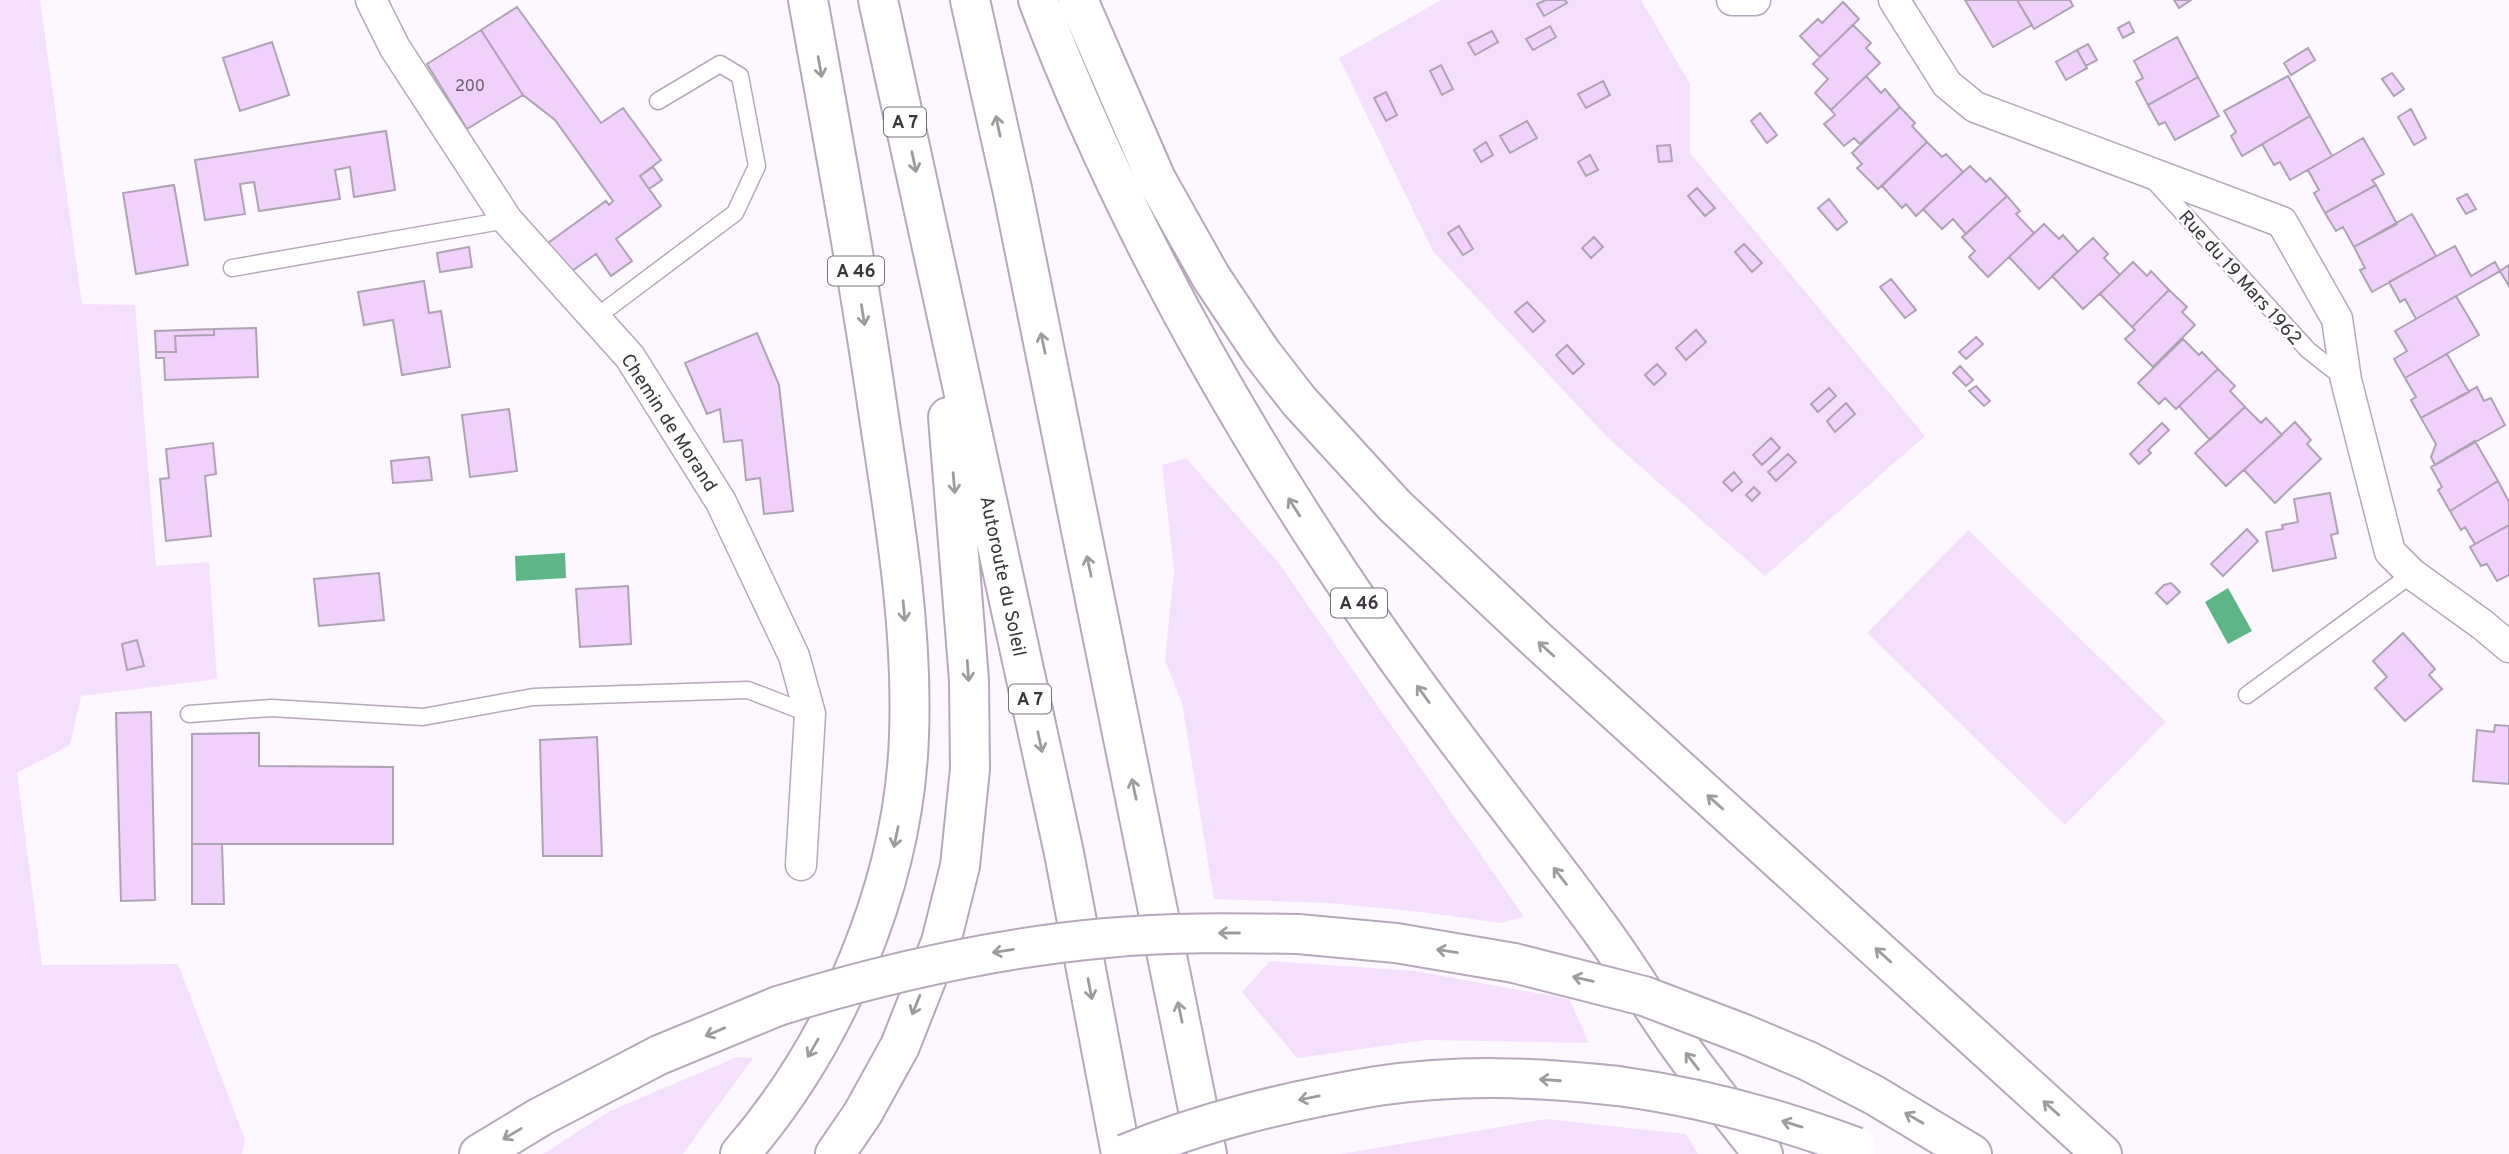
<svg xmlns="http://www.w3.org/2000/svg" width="2509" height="1154" font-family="Overpass,sans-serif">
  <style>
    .green { fill: #f4e0fc }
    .water { fill: #5eb586 }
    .building { fill: #f0d1fc; stroke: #afa2b4; stroke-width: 2 }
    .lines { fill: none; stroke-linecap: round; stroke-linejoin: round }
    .service-casing { stroke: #b5a8ba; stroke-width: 19 }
    .minor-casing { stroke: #b5a8ba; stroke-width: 33 }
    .motorway-casing { stroke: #b5a8ba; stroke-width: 42 }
    .service { stroke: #fff; stroke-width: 16 }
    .minor { stroke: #fff; stroke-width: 30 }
    .motorway { stroke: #fff; stroke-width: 38 }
    .motorway-bridge-casing { stroke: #b5a8ba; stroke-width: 42; stroke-linecap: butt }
    .motorway-bridge { stroke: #fff; stroke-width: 38 }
    .oneway { stroke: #9e9b9e }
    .labels { text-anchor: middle; stroke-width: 5; stroke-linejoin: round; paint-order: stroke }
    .number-label { font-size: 16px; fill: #695e6e }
    .shield { fill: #fff; stroke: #767378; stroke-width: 2 }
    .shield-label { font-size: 18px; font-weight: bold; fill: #3c373e }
    .street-label { font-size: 19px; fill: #3c373e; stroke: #fff }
  </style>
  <rect width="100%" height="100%" fill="#fdf7ff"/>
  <path class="green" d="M0,0H40L82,304L135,305L156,566L209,562L217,679L81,696L70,745L17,773L42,965L178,964L245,1139L242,1154H0Z
    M1441,0H1641L1690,84V153L1925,436L1765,576L1608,438L1433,251L1339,58Z
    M1186,458L1278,562L1524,917L1500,923L1422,912L1328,903L1214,899L1182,703L1165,660L1174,570L1162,465Z
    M1968,530L2166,722L2065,825L1867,633Z
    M1270,961L1415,971L1569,999L1589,1043L1426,1040L1297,1058L1242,992Z
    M737,1057L753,1058L683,1154H543L610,1111Z
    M1546,1119L1686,1134L1698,1154H1341Z"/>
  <path class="water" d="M565,553L566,578L516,581L515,556Z
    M2228,588L2252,631L2228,644L2205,602Z"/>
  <path class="building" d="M1546,0H1565L1567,3L1544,16L1537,4Z
    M1965,0H2017L2032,25L1993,47Z
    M2017,0H2070L2073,6L2034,29Z
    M2174,0H2191L2179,8Z
    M1843,2L1859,19L1820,57L1800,36L1818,19L1822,23Z
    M517,7L601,123L623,108L661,160L640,176L661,206L616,239L632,261L611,276L596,254L569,273L548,243L606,201L609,205L613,201L555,120L523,95L481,30Z
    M2129,22L2134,32L2123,38L2118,28Z
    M1853,25L1871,43L1866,48L1880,63L1831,110L1815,93L1828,79L1813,64Z
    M1550,26L1556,37L1533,50L1526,39Z
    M481,30L523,95L467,129L427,64Z
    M1492,31L1498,42L1475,55L1468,43Z
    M2177,37L2198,77L2148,105L2136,82L2143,78L2134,61Z
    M272,42L289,95L240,111L223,58Z
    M2088,44L2097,60L2086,66L2077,50Z
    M2308,48L2315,60L2291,75L2284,63Z
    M2077,50L2087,68L2066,80L2056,62Z
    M1441,65L1453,89L1442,95L1430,71Z
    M2392,73L2404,89L2394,96L2382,79Z
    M1866,76L1881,93L1885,89L1900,107L1860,144L1854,138L1844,146L1824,124L1835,115L1831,110Z
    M2288,76L2310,116L2242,156L2231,136L2236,132L2224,111Z
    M2198,77L2219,116L2175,140L2165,122L2159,125L2148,105Z
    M1603,81L1610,95L1586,108L1578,94Z
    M1386,92L1397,115L1386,121L1374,98Z
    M1900,107L1915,123L1912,126L1927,142L1878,189L1857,168L1862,164L1852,153Z
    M2411,109L2426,138L2414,145L2398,117Z
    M1760,113L1777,135L1767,143L1751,121Z
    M2310,116L2332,156L2290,180L2280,162L2274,165L2262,144Z
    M1527,121L1537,138L1510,153L1500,136Z
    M386,131L395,190L354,197L350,167L335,170L340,199L259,211L254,182L240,184L245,214L205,220L195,160Z
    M2363,138L2384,174L2372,180L2376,185L2325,213L2314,193L2319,190L2308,170Z
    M1486,142L1493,155L1481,162L1474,150Z
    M1927,142L1942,157L1946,154L1963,172L1916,216L1906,204L1902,208L1882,186Z
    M1670,145L1672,161L1659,162L1657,146Z
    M1590,155L1598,170L1586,176L1578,162Z
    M1970,166L1986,182L1990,178L2007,196L1966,234L1953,219L1942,229L1923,209Z
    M653,167L662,180L649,189L640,176Z
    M174,185L188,265L136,274L123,193Z
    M2376,185L2397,224L2354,247L2343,227L2336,231L2325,213Z
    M1697,188L1715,208L1705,216L1688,196Z
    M2467,194L2476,209L2466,214L2457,199Z
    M2007,196L2020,211L2016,214L2034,233L1988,277L1969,257L1975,251L1962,237Z
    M1829,199L1847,222L1837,230L1818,208Z
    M2412,214L2436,256L2372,292L2360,270L2365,268L2354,247Z
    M2044,224L2059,239L2063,235L2078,252L2039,289L2009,257Z
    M1459,226L1473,249L1463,255L1448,233Z
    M1594,237L1603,247L1591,258L1582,248Z
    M2093,238L2108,254L2104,258L2120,275L2083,309L2052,276Z
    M1744,244L1762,263L1752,272L1735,252Z
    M2455,246L2471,276L2495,262L2500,271L2416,319L2405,299L2400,302L2389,282Z
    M469,247L472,267L440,272L437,253Z
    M2133,262L2147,276L2151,271L2169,290L2132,327L2100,294Z
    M2509,265V286L2500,271Z
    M1891,279L1916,310L1905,318L1880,287Z
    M424,281L429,313L441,311L450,367L402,375L393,320L364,325L358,292Z
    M2169,290L2187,307L2182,312L2195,325L2153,367L2125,339L2135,330L2132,327Z
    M2456,296L2479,335L2405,378L2394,359L2407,351L2395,331Z
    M1527,302L1545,321L1533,332L1515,312Z
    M256,328L258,377L165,380L164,358H156V352H176L175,336L214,335V329Z
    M214,329V335L175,336L176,352H156L155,331Z
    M1696,330L1706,342L1686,360L1676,348Z
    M757,333L779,385L793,511L764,514L760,478L746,480L742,440L724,442L720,409L707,414L685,363Z
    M1976,337L1983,344L1966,359L1959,352Z
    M2183,339L2199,355L2202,352L2218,369L2176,409L2165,398L2159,404L2138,383Z
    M1567,345L1584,364L1573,374L1556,355Z
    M2447,354L2469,392L2421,418L2411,400L2416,397L2405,378Z
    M1657,364L1666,374L1654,385L1645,375Z
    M1960,366L1973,380L1966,386L1953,373Z
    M2218,369L2235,386L2230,391L2245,407L2210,440L2179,406Z
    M1976,386L1990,401L1984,406L1969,391Z
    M2477,387L2484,401L2491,398L2505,425L2435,465L2431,457L2436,444L2421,418Z
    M1829,388L1836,396L1818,412L1811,404Z
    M1846,403L1855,414L1835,432L1827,421Z
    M2245,407L2261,423L2266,418L2282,435L2226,486L2195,453Z
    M509,409L517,471L470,477L462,415Z
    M2295,422L2311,440L2307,444L2321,459L2275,503L2244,470Z
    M2162,423L2169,430L2148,450L2151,453L2139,464L2130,454Z
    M1771,438L1780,448L1762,465L1753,455Z
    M2475,441L2498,481L2450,511L2438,490L2442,487L2431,467Z
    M213,443L216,474L205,476L211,536L166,541L160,479L169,478L166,449Z
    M1788,454L1796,462L1776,481L1768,472Z
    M429,457L432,480L393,483L391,461Z
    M1734,472L1742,482L1732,491L1723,482Z
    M2498,481L2509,502V525L2475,544L2465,527L2461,530L2450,511Z
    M1754,487L1760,493L1752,501L1746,495Z
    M2330,493L2338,533L2331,535L2336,558L2273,571L2266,532L2283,529L2282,525L2298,522L2294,499Z
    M2509,525V575L2497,581L2487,564L2481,566L2470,547Z
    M2247,529L2258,541L2223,576L2211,564Z
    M379,573L384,620L319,626L314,579Z
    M2171,583L2180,592L2167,604L2156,593L2164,585Z
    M628,586L631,644L580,647L576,589Z
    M2403,633L2435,669L2429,675L2442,689L2405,721L2375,688L2387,677L2373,661Z
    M137,640L144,666L127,670L122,644Z
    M151,712L155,900L121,901L116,713Z
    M2495,725L2509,726V784L2473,781L2477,730L2494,732Z
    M259,733V766L393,767V844H192V734Z
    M597,737L602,856H543L540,740Z
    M192,844H222L224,904H192Z"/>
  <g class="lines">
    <defs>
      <path id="service" d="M2153,180L2308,350L2346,380
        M232,268L507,220
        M595,318L735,213L757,166L740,76L720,64L658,101
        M2247,695L2412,574
        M189,714L271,708L423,717L533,697L748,690L810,714"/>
      <path id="minor" d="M371,0L395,48L507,220L630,357L721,502L794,656L810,714L801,865
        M1732,0H1755
        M1894,0L1947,84L1975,107L2282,222L2337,319L2346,380L2390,552L2412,574L2483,625L2509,647"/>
      <path id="motorway" d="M878,0L1064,853L1121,1154
        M970,0L1013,193L1207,1154
        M1038,0C1123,224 1241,432 1376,628C1446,730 1525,826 1598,926C1627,965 1651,1006 1679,1045C1706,1083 1735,1118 1763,1154
        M1078,0L1156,179L1211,277L1261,352L1299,401L1395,506L1536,639L2102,1154
        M1298,934L1396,943L1514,963
        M1808,1061L1874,1095L1972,1154
        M1377,1086C1461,1074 1534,1077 1618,1086
        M479,1154L540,1117L659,1055L778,1006
        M740,1154C837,1042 904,884 909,736C913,629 895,522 879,417C859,278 833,139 808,0
        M835,1154L863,1113L900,1046L941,942L960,866L970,769L969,680L948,417"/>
    </defs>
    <use href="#service" class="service-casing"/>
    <use href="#minor" class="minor-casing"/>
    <use href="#motorway" class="motorway-casing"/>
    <use href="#service" class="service"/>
    <use href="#minor" class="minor"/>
    <use href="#motorway" class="motorway"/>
    <defs>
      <path id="motorway-bridge" d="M1514,963L1644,996L1744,1034L1808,1061
        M778,1006C885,973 994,948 1106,938C1170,932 1234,933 1298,934
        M1618,1086C1701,1097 1778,1118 1856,1147
        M1125,1154C1207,1120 1290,1101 1377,1086"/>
    </defs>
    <use href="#motorway-bridge" class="motorway-bridge-casing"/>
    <use href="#motorway-bridge" class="motorway-bridge"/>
  </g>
  <defs><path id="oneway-shaft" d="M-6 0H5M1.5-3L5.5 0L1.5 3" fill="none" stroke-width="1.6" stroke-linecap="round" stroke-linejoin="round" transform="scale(1.75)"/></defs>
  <g class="oneway">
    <use href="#oneway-shaft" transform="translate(820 67) rotate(80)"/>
    <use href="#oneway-shaft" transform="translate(998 126) rotate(-102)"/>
    <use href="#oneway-shaft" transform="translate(914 162) rotate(78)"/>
    <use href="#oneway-shaft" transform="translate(863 315) rotate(81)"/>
    <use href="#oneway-shaft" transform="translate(1043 343) rotate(-102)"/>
    <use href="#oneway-shaft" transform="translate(954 483) rotate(85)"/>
    <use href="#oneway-shaft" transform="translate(1294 507) rotate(-123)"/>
    <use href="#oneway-shaft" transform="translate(1089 566) rotate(-102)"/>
    <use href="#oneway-shaft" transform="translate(904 611) rotate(85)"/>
    <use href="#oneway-shaft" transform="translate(1546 649) rotate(-138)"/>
    <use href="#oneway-shaft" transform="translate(968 671) rotate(86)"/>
    <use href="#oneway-shaft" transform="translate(1423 694) rotate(-126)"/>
    <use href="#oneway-shaft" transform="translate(1040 742) rotate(78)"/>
    <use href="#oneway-shaft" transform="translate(1134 789) rotate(-102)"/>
    <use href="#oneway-shaft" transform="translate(1715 802) rotate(-138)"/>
    <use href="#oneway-shaft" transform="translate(896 837) rotate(102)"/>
    <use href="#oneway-shaft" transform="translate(1560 876) rotate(-128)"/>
    <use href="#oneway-shaft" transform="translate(1229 933) rotate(-180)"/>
    <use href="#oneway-shaft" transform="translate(1003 951) rotate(171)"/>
    <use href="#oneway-shaft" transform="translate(1447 951) rotate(-171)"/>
    <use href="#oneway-shaft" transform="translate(1883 955) rotate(-138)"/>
    <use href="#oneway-shaft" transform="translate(1583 979) rotate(-167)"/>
    <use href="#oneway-shaft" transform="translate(1090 989) rotate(79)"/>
    <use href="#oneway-shaft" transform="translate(916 1005) rotate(112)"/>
    <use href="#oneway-shaft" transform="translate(1180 1012) rotate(-102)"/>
    <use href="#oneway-shaft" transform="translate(715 1032) rotate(157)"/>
    <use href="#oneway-shaft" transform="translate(813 1048) rotate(120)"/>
    <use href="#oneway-shaft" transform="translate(1692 1061) rotate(-128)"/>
    <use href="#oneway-shaft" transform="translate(1550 1080) rotate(-176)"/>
    <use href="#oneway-shaft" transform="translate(1309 1098) rotate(169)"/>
    <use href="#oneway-shaft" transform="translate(2051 1108) rotate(-138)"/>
    <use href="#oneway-shaft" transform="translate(1914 1118) rotate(-150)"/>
    <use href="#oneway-shaft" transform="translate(1792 1124) rotate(-163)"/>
    <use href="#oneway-shaft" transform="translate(512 1134) rotate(149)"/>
  </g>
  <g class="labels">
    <g class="number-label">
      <text x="470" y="91">200</text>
    </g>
    <g class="shield">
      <rect x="884" y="107.5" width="42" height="29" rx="5"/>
      <rect x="828" y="256.5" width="56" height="29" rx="5"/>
      <rect x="1331" y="588.5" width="56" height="29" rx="5"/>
      <rect x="1009" y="684.5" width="42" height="29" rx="5"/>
    </g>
    <g class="shield-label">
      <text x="905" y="128">A 7</text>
      <text x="856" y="277">A 46</text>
      <text x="1359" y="609">A 46</text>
      <text x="1030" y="705">A 7</text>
    </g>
    <g class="street-label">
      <text transform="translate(2241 277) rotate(48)" y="7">Rue du 19 Mars 1962</text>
      <text transform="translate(670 422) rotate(57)" y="7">Chemin de Morand</text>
      <text transform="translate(1004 576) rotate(78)" y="7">Autoroute du Soleil</text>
    </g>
  </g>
</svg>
